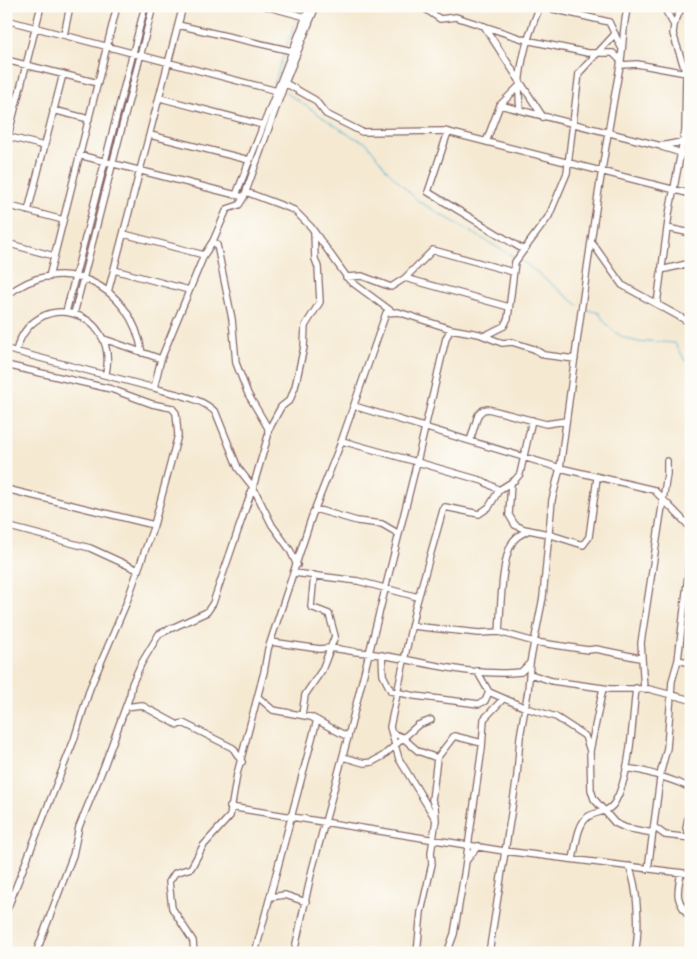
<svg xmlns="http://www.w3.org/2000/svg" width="697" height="959" font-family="Itim,sans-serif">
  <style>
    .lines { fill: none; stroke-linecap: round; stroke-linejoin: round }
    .stream { stroke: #53b1d2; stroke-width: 1 }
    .minor-casing { stroke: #866665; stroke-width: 8 }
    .minor { stroke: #fff; stroke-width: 5.5 }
  </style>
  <rect width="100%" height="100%" fill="#fdfcf7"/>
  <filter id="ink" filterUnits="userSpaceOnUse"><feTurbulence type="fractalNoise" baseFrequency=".02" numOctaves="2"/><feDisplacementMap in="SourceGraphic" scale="10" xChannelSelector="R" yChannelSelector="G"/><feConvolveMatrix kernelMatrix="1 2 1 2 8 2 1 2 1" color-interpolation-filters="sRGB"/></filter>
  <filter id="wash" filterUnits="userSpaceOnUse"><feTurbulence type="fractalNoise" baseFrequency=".0096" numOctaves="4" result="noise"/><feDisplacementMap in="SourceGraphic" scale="20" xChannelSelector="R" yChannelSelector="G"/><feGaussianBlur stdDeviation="1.12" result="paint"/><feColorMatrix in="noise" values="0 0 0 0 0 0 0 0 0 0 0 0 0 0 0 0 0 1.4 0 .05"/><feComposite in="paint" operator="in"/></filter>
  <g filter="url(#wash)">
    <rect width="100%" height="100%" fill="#f5e9d2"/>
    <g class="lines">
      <path class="stream" d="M300,12L302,6
        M286,46L297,19
        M274,84L284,53
        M285,92L351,136L367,143L387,170L418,201L514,257
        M521,260L578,305
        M588,310L599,313C610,332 623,340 645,343L647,341L675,343L685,360L691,363"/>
    </g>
  </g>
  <g filter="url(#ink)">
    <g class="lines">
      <defs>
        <path id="minor" d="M265,6L306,17
          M421,6L440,19L456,17L526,40L588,53H613L621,61
          M540,6L609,22L621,47
          M663,6L674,25
          M6,20L277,91
          M178,25L292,51
          M484,26L543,117
          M64,35L70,6
          M6,60L98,83
          M621,65L637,64L686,73
          M285,83L315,100L326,114L362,132L444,131L691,194
          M6,98L17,101L41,6
          M160,98L263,125
          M500,105L661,146L691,140
          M53,110L89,119
          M520,110C516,73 526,40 540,6
          M448,132L428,192L524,250
          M150,135L249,160
          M6,136L44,146
          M8,136L17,101
          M486,142L500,105L518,87
          M662,147L691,156
          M79,155L240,196
          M246,192L294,210L311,227L349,280L391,311
          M236,195L310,6
          M6,205L63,220
          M28,211L63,74
          M667,228L691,233
          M124,234L204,255
          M6,243L54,256
          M593,244L622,285L691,323
          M114,270L189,290
          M661,270L691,263
          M49,277L117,6
          M346,277L362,276L391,287L405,278L509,307
          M405,278L433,250L513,272
          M108,292L183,6
          M6,296C62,250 132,285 142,353
          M657,304L669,214L685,131L686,73L673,34L674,25L682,6
          M66,312L145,6
          M74,314L153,6
          M451,329L446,338L417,462L483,481L499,490
          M484,336L504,326L508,318L515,262L549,216L567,173L579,73L615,34
          M104,339L161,359
          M6,349L154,388L161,359L204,255L213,241
          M16,351C34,286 119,309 106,373
          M6,365L111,389L152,404L172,408L176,413L178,435L154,525L126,604L90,688L74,740L6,912
          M154,388C173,394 202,397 216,413L238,468L253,487L272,525L290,550L297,565
          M354,406L560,468L654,490L690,527L688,575L678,660L672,681L667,748L661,771L648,869
          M268,431L281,407L290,400L295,387L304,347L305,326L320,302L318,267L315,259L314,232
          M470,441L478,415L483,410L488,409L546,424L566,421
          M511,483L509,515L515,525L524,529L548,534L583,545L589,537L597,478
          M6,489L154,525
          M315,509L357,521L382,524L399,534
          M6,526L90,548L138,570
          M294,573L358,581L418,597
          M412,626L479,633L499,632L535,642L588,650L596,649L640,658
          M499,632C501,609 501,564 511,545C514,537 522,534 529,530
          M271,642L320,649C333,646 345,651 358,652C412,657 466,678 521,672L530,663
          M382,655L383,675L391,691L415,696L479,704L485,701L489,692
          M678,660L691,663
          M477,671L489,692L526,708L556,717L585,736L590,751L591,790L594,799L615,823L626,828L653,833
          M530,674L552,681L610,689H649L691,700
          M644,689L641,643L667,474V461
          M258,697L273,710L311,717L348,737
          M126,707L141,705L178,725L183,723L233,748L242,762
          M302,715L305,695L322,670L335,636L329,614L311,607L314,575
          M392,733L402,737L418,751L437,758L432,800L435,807L436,820L431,853L432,864L421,912L417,953
          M590,751L603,688
          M343,757L364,763L372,762L383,756L418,725L431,720
          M437,758L454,736L482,743
          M626,769C635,767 684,783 691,789
          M691,803L686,828L691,837
          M230,807L504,851L691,874
          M436,820L399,759L390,727L415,609L443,510L445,507L479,514L489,507L499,490L515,480L520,474L532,420
          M654,827L665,835L691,838
          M573,859C576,847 577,823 589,816C598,811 609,813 615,802C631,774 632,722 636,688
          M466,861L478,846
          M629,866C638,887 640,931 635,953
          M681,873C676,896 676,900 691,919
          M270,897L285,895L306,902
          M36,953L73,855L79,827L104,766L130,695L132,684L141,664L159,634L207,612L213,603L253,487L268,436V428L248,394L236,363L232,319L217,245L213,241L227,209L239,205L244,197L285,83L316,6
          M194,953L193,941L172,908L169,882L175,873L191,868L203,846L230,816L237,774L264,672L268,649L312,516L340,445L386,313L398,312L451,329L479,334L502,343L512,342L534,349L544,355L575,359
          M255,953L317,720
          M294,953L312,870L348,737L417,462L342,441
          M447,953L454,934L464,875L482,748L484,719L503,699
          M489,953L517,776L520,737L528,691L530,663L543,597L552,500L560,468C578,334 595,199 620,66C624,46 622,26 628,6"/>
      </defs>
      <use href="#minor" class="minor-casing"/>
      <use href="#minor" class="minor"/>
    </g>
  </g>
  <rect width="697" height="959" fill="none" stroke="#fdfcf7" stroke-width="25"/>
</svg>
